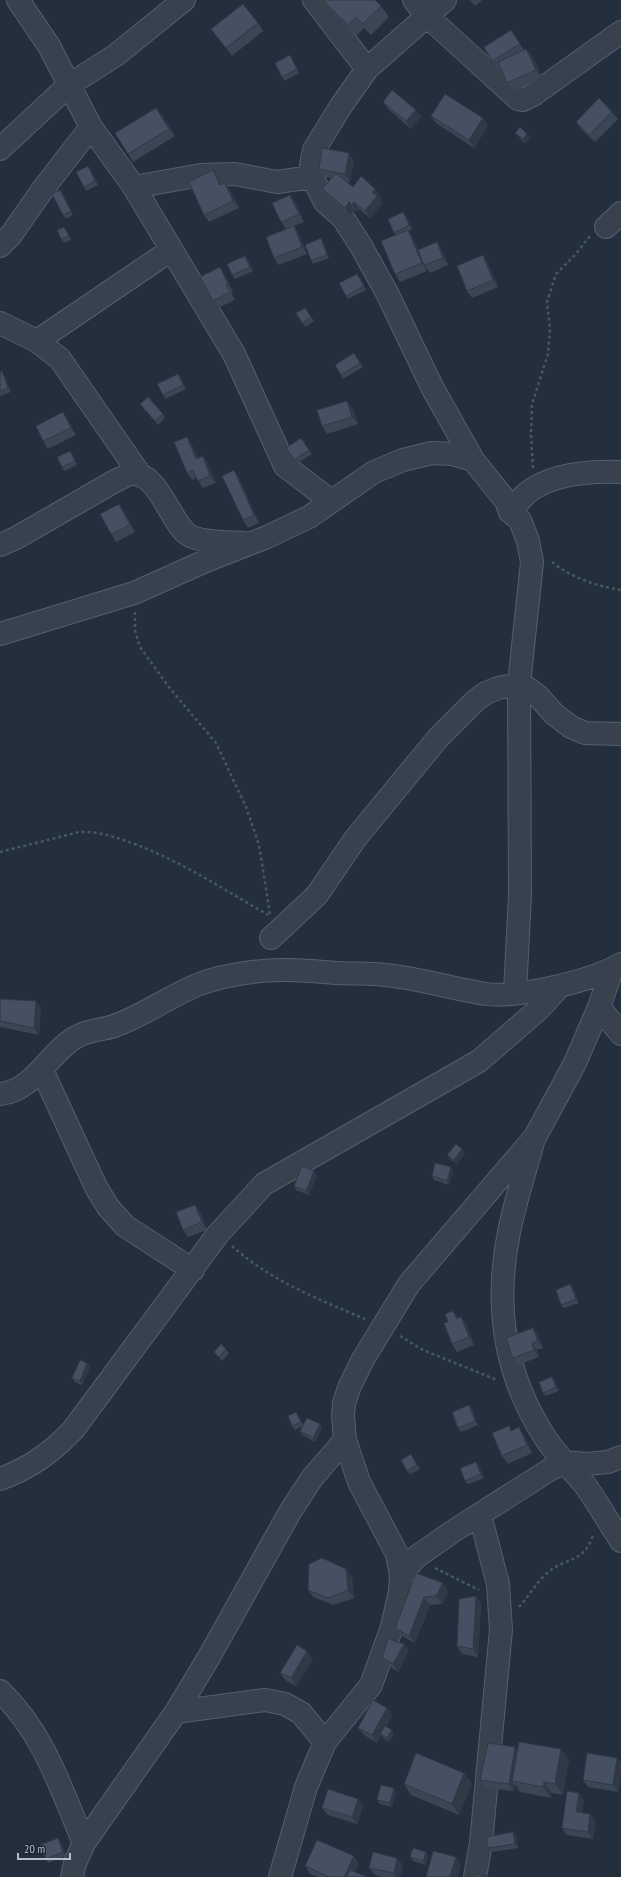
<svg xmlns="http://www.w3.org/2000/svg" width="621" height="1877" font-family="'PT Sans Narrow',sans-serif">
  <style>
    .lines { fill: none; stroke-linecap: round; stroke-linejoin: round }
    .minor-casing { stroke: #565f6c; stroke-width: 24 }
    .path { stroke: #44595c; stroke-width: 2.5; stroke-dasharray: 3 3; stroke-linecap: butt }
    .minor { stroke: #38414e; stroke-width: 22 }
    .wall { fill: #3b4654 }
    .shaded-wall { fill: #303945 }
    .building { fill: #455162; stroke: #303945 }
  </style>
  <rect width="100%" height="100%" fill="#242f3e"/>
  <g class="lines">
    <defs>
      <path id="minor" d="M18,0L49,46L91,127L134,187L234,354L285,466L331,501
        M314,0L367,69
        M414,0L428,17L518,99L523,100L533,95L621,32
        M445,0L367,69L341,106L314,150L311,165L312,177L325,202L343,218L361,246L387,293L432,387L473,460L506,501L510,512L520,520L528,541L532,562L519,684L520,895L515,993
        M0,149L69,85L116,55L184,0
        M134,187L201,175L235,174L277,182L312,177
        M606,227L621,213
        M0,246L11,235L43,189L91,127
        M0,323L37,341L60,359L141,476
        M37,341L171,250
        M510,512C516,506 521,498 527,493C552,473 591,471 621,472
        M0,545L16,538L115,481C120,479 126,475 132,474C157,471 171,522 187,534C199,543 229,542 244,543
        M0,634L134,593L208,560L267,537L309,517L374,472L403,460L432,453L452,454L473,460
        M271,938L317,895L355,839L438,738L476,700L486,693L498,688L519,684L527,688L538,696L554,714L571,727L585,733L621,734
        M599,1007L621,1034
        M42,1070L96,1187L108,1207L125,1226L193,1270
        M0,1094C35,1091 50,1050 78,1036C89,1030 102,1030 114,1026C143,1016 168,997 197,985C212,979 236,974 252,972C281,968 309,971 338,973C354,974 369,973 385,975C419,978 452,989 486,994C518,998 593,981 621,964
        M533,1142C525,1172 515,1202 509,1232C494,1307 504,1375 546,1439C557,1456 572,1469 585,1485C598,1503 609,1523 621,1541
        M0,1479C30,1468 51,1453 73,1430L218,1234L264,1184L479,1061L539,1009L560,986
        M401,1575L415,1558L452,1532L551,1469L565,1462L586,1464L608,1462L621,1457
        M0,1691C44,1733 61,1789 84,1843
        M176,1712L265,1700L285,1704L301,1713L325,1742
        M72,1877L75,1863L84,1843L176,1712L209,1657L290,1512L312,1478L345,1440
        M280,1877L306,1787L325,1742L371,1685L392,1627L400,1592L401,1575L397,1554L359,1482L345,1440L343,1416L344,1403L349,1388L362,1361L409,1284L535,1137L575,1063L599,1007L612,970
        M475,1877L481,1843L501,1630L498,1584L480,1515"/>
    </defs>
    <use href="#minor" class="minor-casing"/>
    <path class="path" d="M533,468L531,436L532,404L548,354L550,330L547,302L556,274L575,255L590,236
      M552,562C572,578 596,586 621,590
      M135,612V630L140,647L168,686L216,743L246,807L259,845L270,914
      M0,852L79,832C99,831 114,837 132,843C181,861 223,889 268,915
      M232,1246C271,1281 318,1299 365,1319
      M400,1336L423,1350L497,1380
      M435,1568L479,1590
      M519,1607C529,1596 536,1583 547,1573C567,1556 584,1564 593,1535"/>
    <use href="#minor" class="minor"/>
  </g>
  <path class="wall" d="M323,0L381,6L389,17L371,35L364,28L356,36L330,10Z
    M470,0H482L475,6Z
    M258,23L263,31L232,56L211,29Z
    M511,30L524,50L526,49L532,56L542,77L513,91L507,83L500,67L497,69L492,61Z
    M292,59L299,73L285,81L282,77Z
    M383,102L416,110L421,117L411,129L388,109Z
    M612,112L618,119L595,142L581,129L576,122Z
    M162,115L175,136L133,162L128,154Z
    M431,116L483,118L488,126L474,148L436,123Z
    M515,133L530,138L525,143Z
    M354,161L350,182L346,181L353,187L381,196L379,198L383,203L370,218L359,209L357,212L354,210L350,215L327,197L322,189L331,178L324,177L319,169Z
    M88,166L91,170L98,185L86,191L84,187Z
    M218,178L221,185L225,183L230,190L239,208L209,222L204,215Z
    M63,194L73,215L66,219L63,215Z
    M295,202L304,222L294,226L299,234L307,254L279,265L274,258L286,229L281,222Z
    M403,212L406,216L412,229L409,231L413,238L418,250L437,242L442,250L448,265L430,273L425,266L427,271L400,282L395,274L396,235L394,233Z
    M67,231L71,240L64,243L61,239Z
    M323,242L329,258L313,264L311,260Z
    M248,260L253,271L235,279L232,275Z
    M488,263L498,287L472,298L467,291Z
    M225,275L233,292L231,293L235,300L218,308L213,301Z
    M360,278L366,290L348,299L346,296Z
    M305,308L314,321L305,327L296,313Z
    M357,357L363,367L343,379L341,375Z
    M0,372L4,375L11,392L0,396Z
    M178,374L181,378L186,389L165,399L163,395Z
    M140,404L163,414L165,418L158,425Z
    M353,409L358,424L327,434L322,426Z
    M68,420L76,435L48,449L43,441Z
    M187,437L192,445L198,458L203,456L208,464L216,483L203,488L196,478L192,480L187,473Z
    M301,438L312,454L296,464L286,448Z
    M70,451L73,455L77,465L64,471L62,467Z
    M234,470L239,478L259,523L248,528L243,520Z
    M124,511L135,532L116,542L111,534Z
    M0,999L36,1001L41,1008L39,1035L1,1027H0Z
    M465,1153L457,1164L450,1159L447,1155Z
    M453,1171L449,1185L434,1180L432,1176Z
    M317,1175L309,1195L296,1190L294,1186Z
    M195,1205L200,1212L207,1230L188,1237L183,1230Z
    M570,1284L573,1288L579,1303L564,1308L561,1305Z
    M461,1317L466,1324L474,1345L457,1352L452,1344L458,1318Z
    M538,1335L543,1348L537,1350L539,1357L518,1365L513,1358Z
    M226,1349L229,1353L222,1361L214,1352Z
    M90,1367L82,1385L75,1382L72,1378Z
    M555,1381L559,1391L546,1396L543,1393Z
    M469,1405L472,1409L478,1425L461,1432L458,1428Z
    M299,1416L303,1425L322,1428L315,1442L302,1435L300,1431L303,1426L295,1430L292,1426Z
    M509,1426L512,1431L524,1435L532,1453L508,1464L502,1456Z
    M411,1454L420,1469L410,1474L407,1471Z
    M476,1462L479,1466L484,1478L468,1484L465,1481Z
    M346,1569L352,1577L354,1598L333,1605L313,1597L308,1590Z
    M416,1573L448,1591L442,1604L430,1605L415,1643L400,1635L395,1628Z
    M481,1603L478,1657L462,1654L457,1646Z
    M404,1644L409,1651L398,1672L387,1665L382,1658Z
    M313,1659L296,1686L285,1680L280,1673Z
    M387,1708L392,1715L386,1726L392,1730L394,1734L389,1742L383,1738L381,1735L377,1743L364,1735L358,1728Z
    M515,1747L518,1750L561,1749L569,1760L563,1795L552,1793L551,1798L520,1792L515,1785L514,1791L485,1788L480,1780Z
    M617,1758L621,1763V1776L618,1792L588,1787L583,1780Z
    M464,1773L472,1784L459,1815L411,1795L404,1784Z
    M396,1792L392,1807L380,1804L377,1800Z
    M584,1800L582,1813L590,1814L596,1822L593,1839L567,1835L562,1828Z
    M363,1806L357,1824L328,1815L322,1808Z
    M513,1832L516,1836L518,1848L491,1852L488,1848Z
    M61,1842L66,1856L48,1863L46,1859Z
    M426,1852L428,1856L426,1865L413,1861L410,1857Z
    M397,1858L403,1865L400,1877H383L375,1875L369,1868Z
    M359,1864L355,1872L367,1877H318L310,1874L305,1866Z"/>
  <path class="shaded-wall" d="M511,30L517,38L525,52L520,44Z
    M526,49L532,56L542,77L536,70Z
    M156,108L162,115L175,136L169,129Z
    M416,110L421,117L411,129L406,121Z
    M483,118L488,126L474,148L469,140Z
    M527,134L530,138L525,143L523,139Z
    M349,153L354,161L350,182L345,174Z
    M88,166L91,170L98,185L95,181Z
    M213,170L218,178L225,193L220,185Z
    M225,183L230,190L239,208L233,201Z
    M375,189L381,196L379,198L383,203L370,218L365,211L372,192Z
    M60,190L63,194L73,215L71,211Z
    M290,195L295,202L304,222L299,214Z
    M349,202L354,210L350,215L345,208Z
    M354,202L359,209L357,212L352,205Z
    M403,212L406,216L412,229L409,225Z
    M294,226L299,234L307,254L302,247Z
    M64,227L67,231L71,240L69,236Z
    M408,230L413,238L427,271L422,263Z
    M321,238L323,242L329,258L327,255Z
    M437,242L442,250L448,265L443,258Z
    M483,255L488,263L498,287L493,280Z
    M245,256L248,260L253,271L250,267Z
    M220,267L225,275L233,292L228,284Z
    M2,371L4,375L11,392L8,388Z
    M178,374L181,378L186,389L183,385Z
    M347,401L353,409L358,424L352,417Z
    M63,412L68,420L76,435L71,428Z
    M187,437L192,445L201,467L196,459Z
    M70,451L73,455L77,465Z
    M203,456L208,464L216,483L210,476Z
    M234,470L239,478L259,523L254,515Z
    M119,504L124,511L135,532L130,525Z
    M36,1001L41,1008L39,1035L34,1028Z
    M462,1149L465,1153L457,1164L454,1160Z
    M451,1167L453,1171L449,1185L447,1181Z
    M314,1171L317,1175L309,1195L306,1191Z
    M195,1205L200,1212L207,1230L202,1222Z
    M570,1284L573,1288L579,1303L576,1299Z
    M453,1311L459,1318L457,1319Z
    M461,1317L466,1324L474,1345L469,1337Z
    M533,1328L538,1335L543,1348L538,1341Z
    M532,1343L537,1350L539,1357L534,1350Z
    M87,1363L90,1367L82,1385L80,1381Z
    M552,1377L555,1381L559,1391L556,1387Z
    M469,1405L472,1409L478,1425L475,1421Z
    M296,1412L299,1416L303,1425L301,1422Z
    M320,1424L322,1428L315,1442L313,1438Z
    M519,1427L524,1435L532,1453L527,1445Z
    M476,1462L479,1466L484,1478L481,1474Z
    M346,1569L352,1577L354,1598L348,1590Z
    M443,1583L448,1591L442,1604L436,1596Z
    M476,1596L481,1603L478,1657L473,1649Z
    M424,1597L430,1605L415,1643L409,1636Z
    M404,1644L409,1651L398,1672L393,1664Z
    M307,1651L313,1659L296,1686L291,1678Z
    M387,1708L392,1715L381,1735L380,1734L381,1735L377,1743L372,1735Z
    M392,1730L394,1734L389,1742L387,1738Z
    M515,1747L521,1754L512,1781L515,1785L514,1791L509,1784Z
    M561,1749L569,1760L563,1795L555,1784Z
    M617,1758L621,1763V1776L618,1792L613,1785Z
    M464,1773L472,1784L459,1815L452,1804Z
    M544,1782L552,1793L551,1798L543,1787Z
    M394,1788L396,1792L392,1807L390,1803Z
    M579,1793L584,1800L581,1820L576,1812Z
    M358,1799L363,1806L357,1824L352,1817Z
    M590,1814L596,1822L593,1839L588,1832Z
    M513,1832L516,1836L518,1848L515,1844Z
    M58,1838L61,1842L66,1856L63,1852Z
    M426,1852L428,1856L426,1865L423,1861Z
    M354,1856L359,1864L353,1877H344Z
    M456,1857L461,1865L458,1877H450Z
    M397,1858L403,1865L400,1877H396L394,1873Z"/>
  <path class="building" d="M323,0H375L381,6L363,24L356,17L348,25Z
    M243,4L258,23L226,48L211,29Z
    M511,30L520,44L492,61L484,47Z
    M526,49L536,70L507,83L498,62Z
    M290,55L297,69L282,77L275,63Z
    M392,90L416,110L406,121L383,102Z
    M445,94L483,118L469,140L431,116Z
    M599,98L612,112L589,135L576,122Z
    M156,108L169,129L128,154L115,133Z
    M520,127L527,134L523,139L515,133Z
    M322,148L349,153L345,174L319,169Z
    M88,166L95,181L84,187L76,172Z
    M213,170L220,185L225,183L233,201L204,215L189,182Z
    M336,173L353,187L361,176L375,189L372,192L377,196L365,211L354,202L352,205L349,202L345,208L322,189Z
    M60,190L71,211L63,215L52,194Z
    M290,195L299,214L281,222L272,203Z
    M403,212L409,225L394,233L388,219Z
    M294,226L302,247L274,258L266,237Z
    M64,227L69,236L61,239L57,230Z
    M408,230L422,263L395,274L381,241Z
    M321,238L327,255L311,260L305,245Z
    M437,242L443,258L424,265L418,250Z
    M483,255L493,280L467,291L457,266Z
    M245,256L250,267L232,275L227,264Z
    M220,267L228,284L226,285L230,292L213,301L200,277Z
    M357,274L364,286L346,296L339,283Z
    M305,308L311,317L302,323L296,313Z
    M354,353L360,363L341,375L335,365Z
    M2,371L8,388L0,391V372Z
    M178,374L183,385L163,395L157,384Z
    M148,397L163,414L155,421L140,404Z
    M347,401L352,417L322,426L317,410Z
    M63,412L71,428L43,441L36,426Z
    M187,437L196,459L203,456L210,476L198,481L193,470L187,473L174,442Z
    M301,438L309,450L294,460L286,448Z
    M70,451L75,461L62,467L57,457Z
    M234,470L254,515L243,520L222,476Z
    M119,504L130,525L111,534L100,514Z
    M0,999L36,1001L34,1028L0,1021Z
    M456,1144L462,1149L454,1160L447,1155Z
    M435,1163L451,1167L447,1181L432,1176Z
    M302,1166L314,1171L306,1191L294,1186Z
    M195,1205L202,1222L183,1230L176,1212Z
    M570,1284L576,1299L561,1305L556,1290Z
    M453,1311L457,1319L461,1317L469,1337L452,1344L444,1323L448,1322L445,1314Z
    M533,1328L538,1341L532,1343L534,1350L513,1358L506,1338Z
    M221,1344L226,1349L219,1357L214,1352Z
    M80,1360L87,1363L80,1381L72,1378Z
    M552,1377L556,1387L543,1393L539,1382Z
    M469,1405L475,1421L458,1428L452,1412Z
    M296,1412L301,1422L292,1426L288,1416Z
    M307,1418L320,1424L313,1438L300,1431Z
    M509,1426L511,1431L519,1427L527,1445L502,1456L492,1433Z
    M411,1454L417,1465L407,1471L401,1460Z
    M476,1462L481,1474L465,1481L460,1468Z
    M322,1558L346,1569L348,1590L328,1598L308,1590L309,1564Z
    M416,1573L443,1583L436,1596L424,1597L409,1636L395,1628Z
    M476,1596L473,1649L457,1646L459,1599Z
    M388,1639L404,1644L393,1664L382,1658Z
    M297,1645L307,1651L291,1678L280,1673Z
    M373,1700L387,1708L372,1735L358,1728Z
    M385,1726L392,1730L387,1738L380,1734Z
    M519,1742L561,1749L555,1784L544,1782L543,1787L512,1781Z
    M488,1743L515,1747L509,1784L480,1780Z
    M416,1753L464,1773L452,1804L404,1784Z
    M587,1753L617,1758L613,1785L583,1780Z
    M381,1785L394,1788L390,1803L377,1800Z
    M328,1789L358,1799L352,1817L322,1808Z
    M567,1791L579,1793L576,1812L590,1814L588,1832L562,1828Z
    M513,1832L515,1844L488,1848L486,1837Z
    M58,1838L63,1852L46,1859L40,1845Z
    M317,1840L354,1856L344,1877H329L305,1866Z
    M413,1848L426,1852L423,1861L410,1857Z
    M433,1851L456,1857L450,1877H426Z
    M373,1852L397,1858L394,1873L369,1868Z
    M350,1870L367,1877H347Z
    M476,1874L490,1877H475Z"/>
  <path d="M18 1853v6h52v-6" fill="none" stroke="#b4bcc9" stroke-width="2"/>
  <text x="24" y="1853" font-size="12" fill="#b4bcc9" stroke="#1d2633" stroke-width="3" paint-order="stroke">20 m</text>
</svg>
